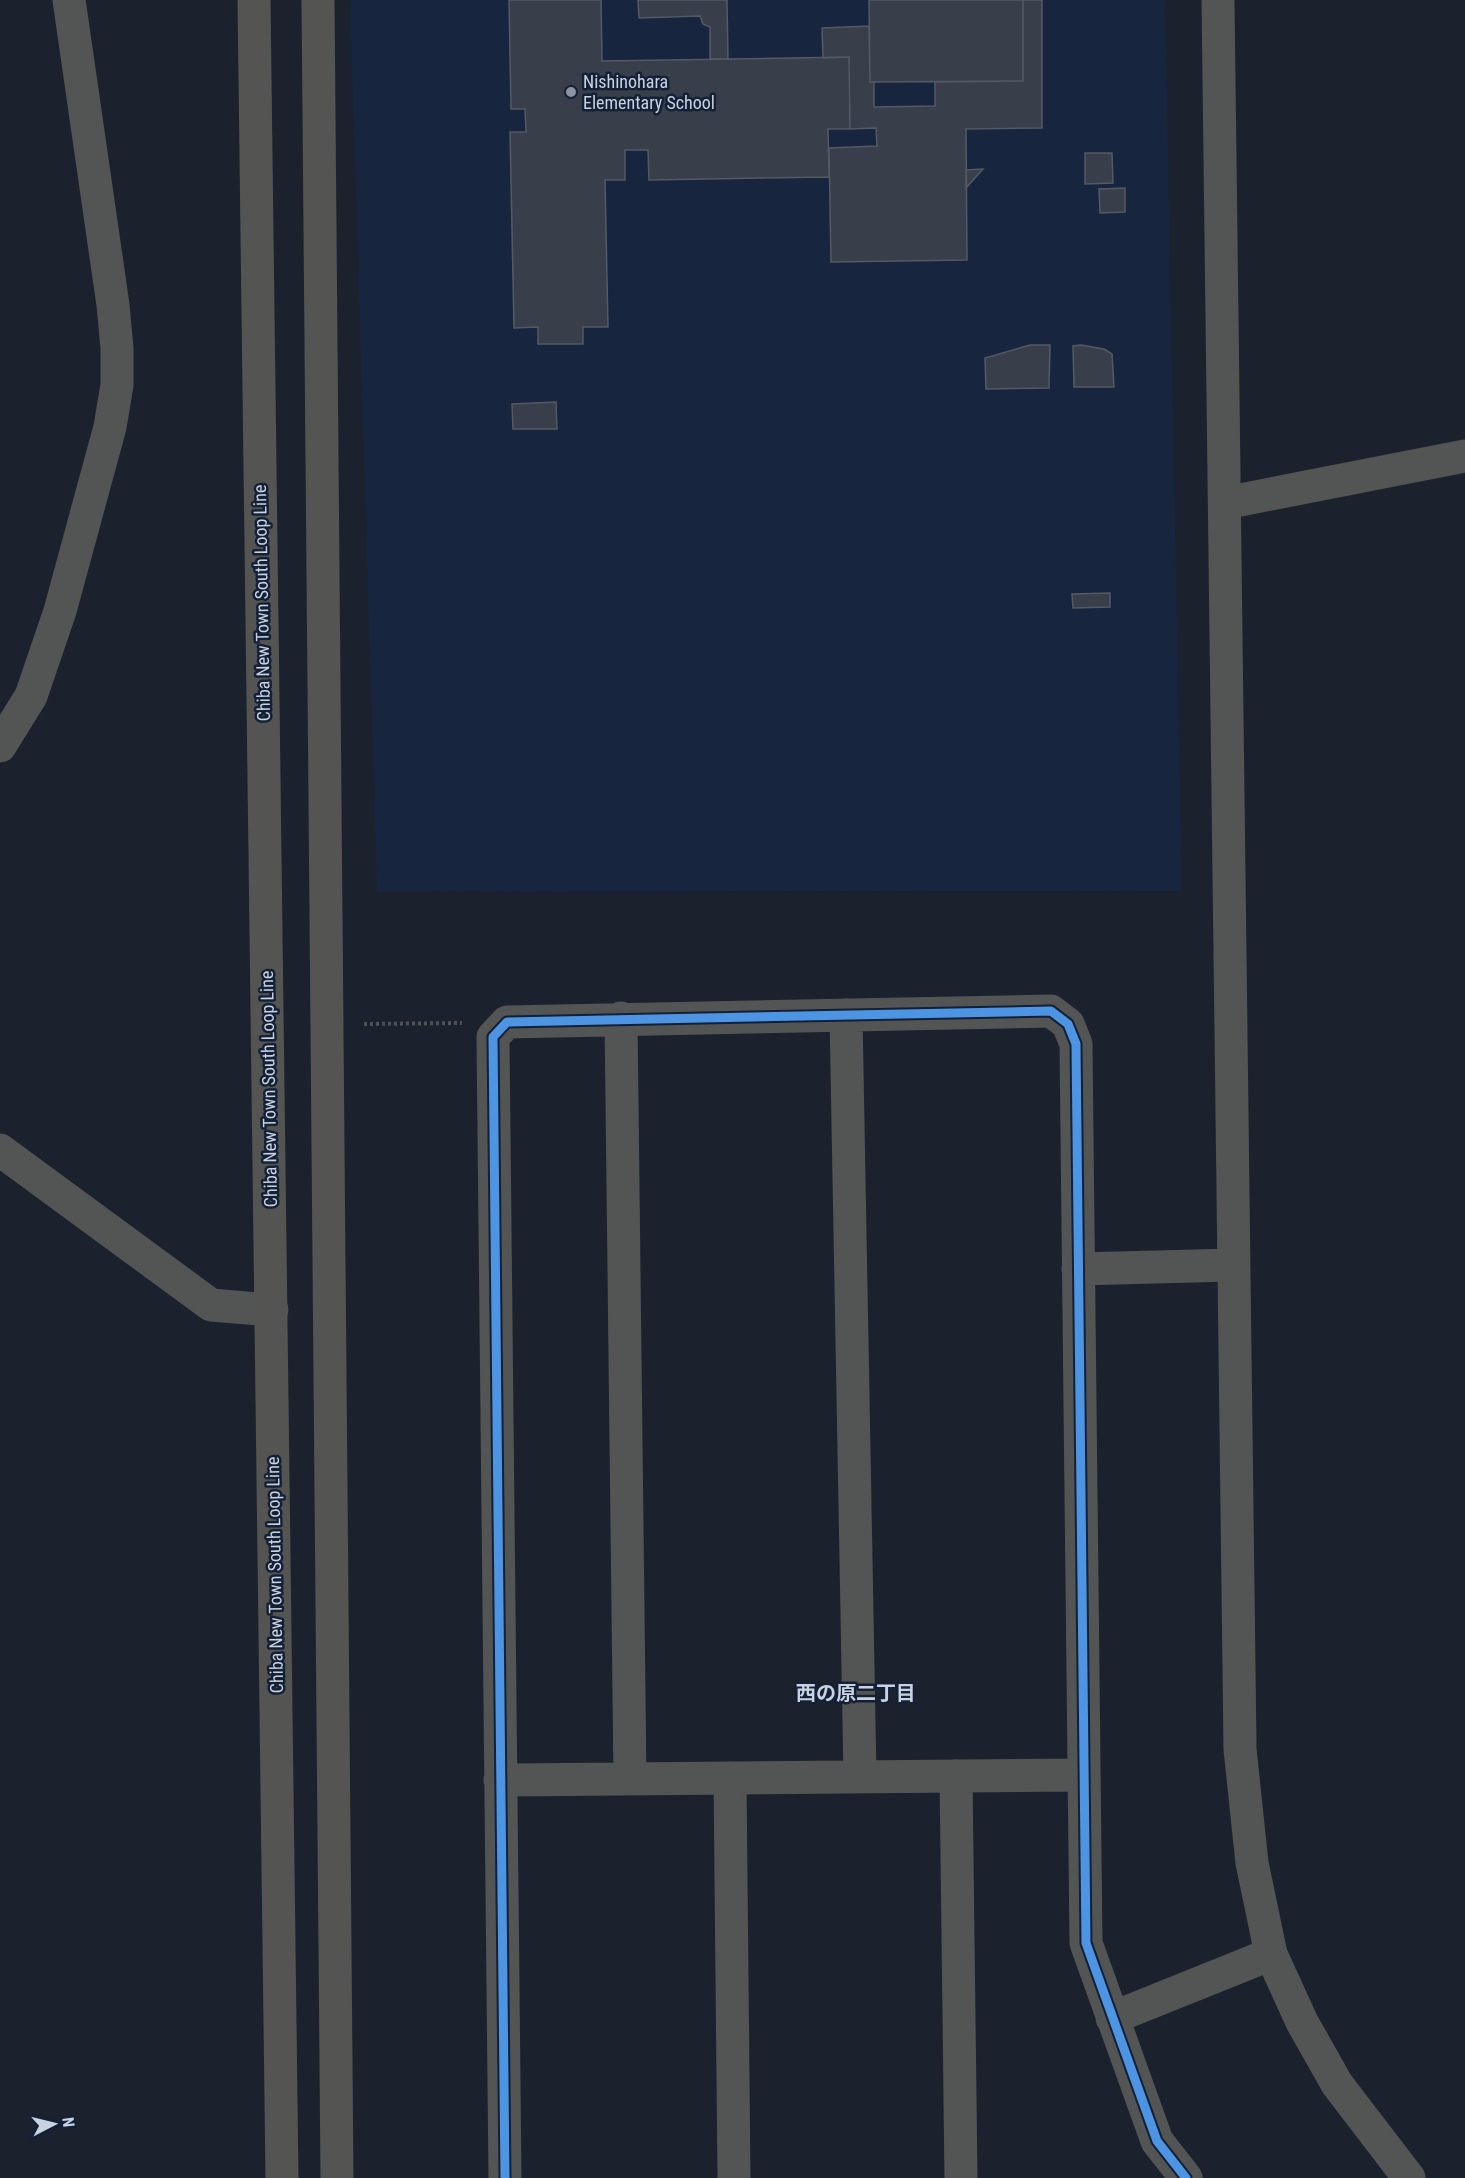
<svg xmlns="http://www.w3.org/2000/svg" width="1465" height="2178" font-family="'Roboto Condensed','Noto Sans JP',sans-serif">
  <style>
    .built { fill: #17253e }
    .building { fill: #393f4a; stroke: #545a64; stroke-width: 1.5 }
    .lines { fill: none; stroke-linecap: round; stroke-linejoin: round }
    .path { stroke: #4f5153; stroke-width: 4; stroke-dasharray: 3 3; stroke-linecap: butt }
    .minor { stroke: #535454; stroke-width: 33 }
    .tertiary { stroke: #535454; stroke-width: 33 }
    .secondary { stroke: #545452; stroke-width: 33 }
    .cycleway-casing { stroke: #132036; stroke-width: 13 }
    .cycleway { stroke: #4d94e3; stroke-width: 9 }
    .poi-dot { fill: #8c94a2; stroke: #132036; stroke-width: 2 }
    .labels { text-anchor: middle; stroke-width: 5; stroke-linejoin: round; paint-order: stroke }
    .poi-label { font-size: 18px; fill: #c9d2e1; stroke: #132036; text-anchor: start }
    .street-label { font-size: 18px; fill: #c9d2e1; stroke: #132036 }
    .neighbourhood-label { font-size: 20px; font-weight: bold; fill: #c9d2e1; stroke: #132036 }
  </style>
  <rect width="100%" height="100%" fill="#1b222e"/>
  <path class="built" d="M350,0H1165L1182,891L377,892Z"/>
  <path class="building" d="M509,0H601L602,61L849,57L850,129H828L829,177L649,180L648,150H625V180H605L608,327H583V344H538V327L514,328L510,132H526L525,109H511Z
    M638,0H727L728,59H710V27L703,24L700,16L639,18Z
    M869,0H1023V81L870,82Z
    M1023,0H1042V128L966,129L967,260L831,262L829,148L877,146L876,128L850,129L849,57L823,58L822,28L869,26L870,82H874V107L935,106V82L1023,81Z
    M1085,153H1112L1113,183L1085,184Z
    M983,169L966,188V170Z
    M1125,188V212L1100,213L1099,189Z
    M1030,345H1050L1049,388L986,389L985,358Z
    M1081,345L1104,349L1112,354L1114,387H1074L1073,346Z
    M556,402L557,429H513L512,404Z
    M1110,593V607L1073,608L1072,594Z"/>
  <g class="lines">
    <path class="path" d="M364,1024L462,1023"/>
    <path class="minor" d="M1225,503L1465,456
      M0,746L31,696L60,611L110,427L117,385V348L113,305L69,0
      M846,1015L860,1777
      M621,1018L630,1779
      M0,1150L211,1305L272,1310
      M1078,1269L1233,1265
      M956,1776L961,2178
      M730,1778L734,2178
      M500,1780L1083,1775
      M1112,2018L1271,1954
      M505,2178L493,1037L507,1022L1051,1011L1068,1024L1076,1044L1086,1943L1157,2141L1186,2178"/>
    <path class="tertiary" d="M1218,0L1240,1749L1252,1863L1271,1954L1302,2022L1337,2084L1409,2178"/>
    <path class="secondary" d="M254,0L282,2178
      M318,0L337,2178"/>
    <defs>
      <path id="cycleway" d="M505,2178L493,1037L507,1022L1051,1011L1068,1024L1076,1044L1086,1943L1157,2141L1186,2178"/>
    </defs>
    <use href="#cycleway" class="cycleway-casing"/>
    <use href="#cycleway" class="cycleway"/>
  </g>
  <circle class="poi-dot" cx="571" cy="92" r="6"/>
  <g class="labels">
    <g class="poi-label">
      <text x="583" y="88">Nishinohara<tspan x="583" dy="21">Elementary School</tspan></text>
    </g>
    <g class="street-label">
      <text transform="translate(262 603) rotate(-91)" y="6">Chiba New Town South Loop Line</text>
      <text transform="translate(269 1089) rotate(-91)" y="6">Chiba New Town South Loop Line</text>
      <text transform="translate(275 1575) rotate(-91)" y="6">Chiba New Town South Loop Line</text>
    </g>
    <g class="neighbourhood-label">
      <text x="856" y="1700">西の原二丁目</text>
    </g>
  </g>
  <g transform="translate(54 2124) rotate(83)" stroke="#132036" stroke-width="4.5" paint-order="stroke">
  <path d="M0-4.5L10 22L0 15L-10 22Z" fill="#c9d2e1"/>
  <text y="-9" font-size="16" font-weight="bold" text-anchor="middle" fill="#c9d2e1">N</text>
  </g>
</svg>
